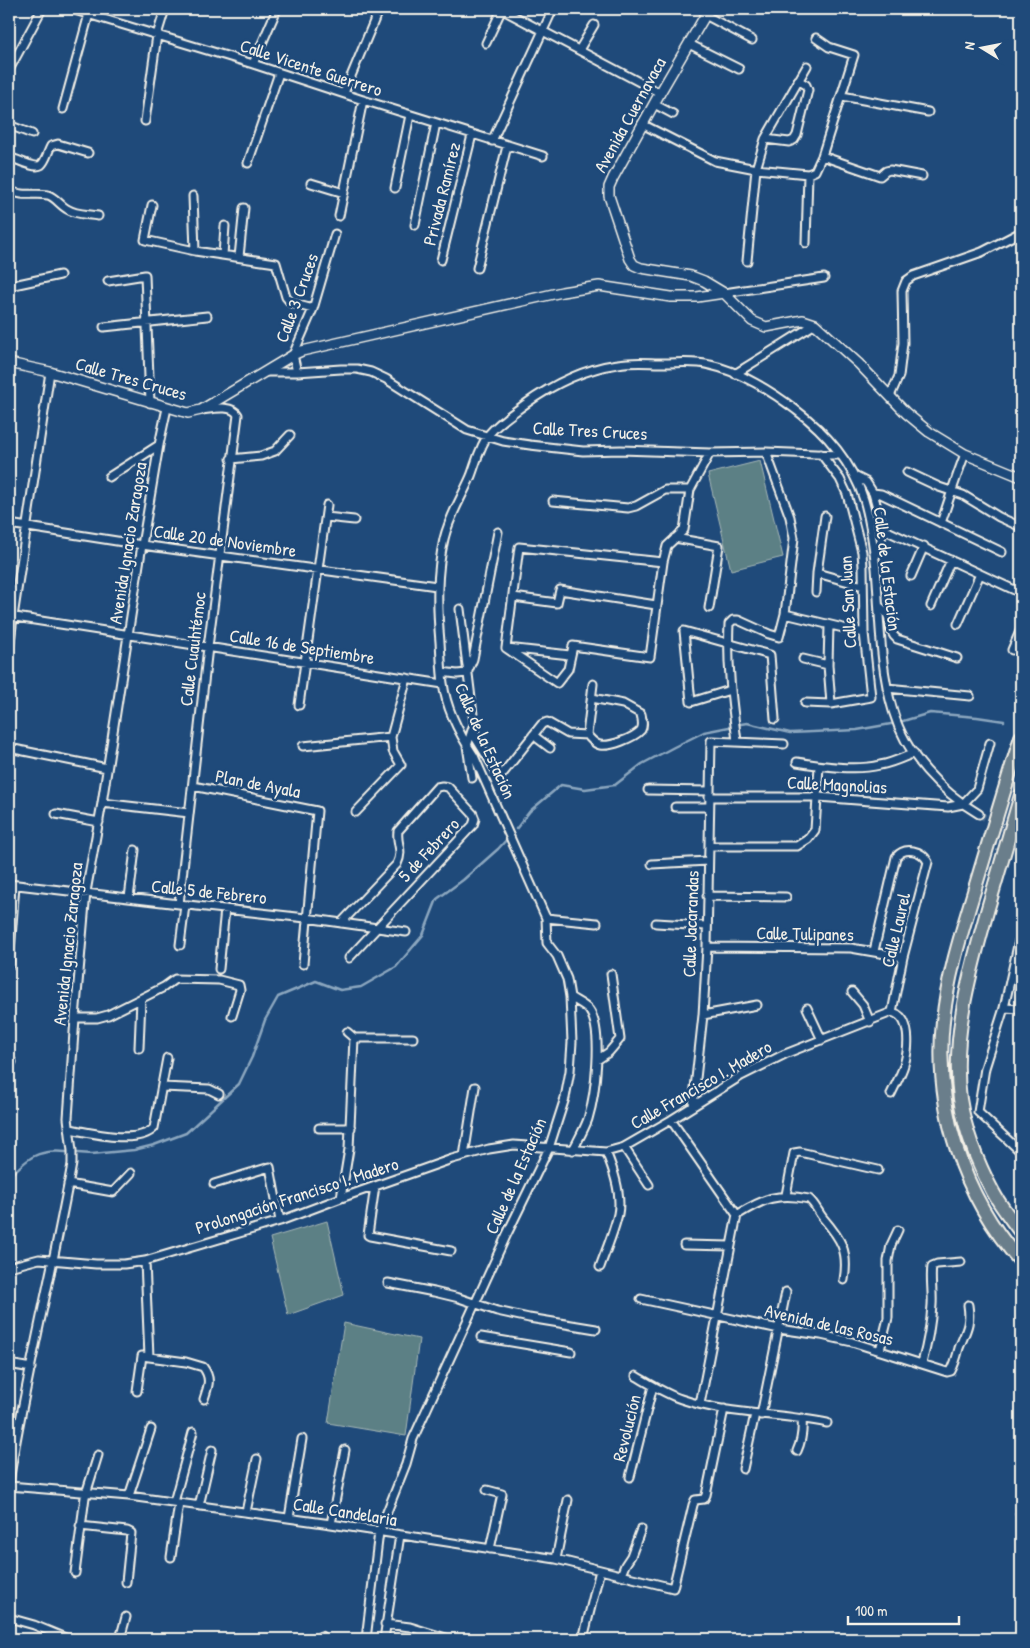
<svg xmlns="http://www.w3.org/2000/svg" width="1030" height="1648" font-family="'Patrick Hand',sans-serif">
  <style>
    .green { fill: #5c8085; stroke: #a8b8b6 }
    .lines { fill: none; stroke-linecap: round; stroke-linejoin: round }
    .stream { stroke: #8ca7bf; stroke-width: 2.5 }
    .street-tunnel { stroke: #3f638a; stroke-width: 7; stroke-dasharray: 7 3.5; stroke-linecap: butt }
    .street-casing { stroke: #f4f1e8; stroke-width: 11 }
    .secondary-casing { stroke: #f4f1e8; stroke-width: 12 }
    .highway-casing { stroke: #f4f1e8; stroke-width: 16 }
    .street { stroke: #1f4a7a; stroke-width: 7 }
    .secondary { stroke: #1f4a7a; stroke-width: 9 }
    .highway { stroke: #6b7e8b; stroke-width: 12 }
    .labels { text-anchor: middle; stroke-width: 5; stroke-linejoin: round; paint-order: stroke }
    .street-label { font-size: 18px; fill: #f4f1e8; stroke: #1f4a7a }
  </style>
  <rect width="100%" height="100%" fill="#1f4a7a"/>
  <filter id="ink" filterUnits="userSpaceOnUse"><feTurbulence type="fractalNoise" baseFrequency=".02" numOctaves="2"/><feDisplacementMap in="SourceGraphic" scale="10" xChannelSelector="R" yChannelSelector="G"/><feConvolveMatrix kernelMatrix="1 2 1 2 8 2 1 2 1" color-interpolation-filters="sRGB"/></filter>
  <g filter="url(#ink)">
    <path class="green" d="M760,461L783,557L731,570L708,474Z
      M327,1221L344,1295L288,1315L270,1238Z
      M344,1323L419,1339L406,1436L328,1423Z"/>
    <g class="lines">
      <path class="stream" d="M903,721L930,713L977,717L1004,721
        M741,724L747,723L790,733L857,730L891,724
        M516,829L530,811L561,785L585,789L615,785L642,764L674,747L704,732L729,727
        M78,1153L92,1154L134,1150L154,1145L186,1133L239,1084L252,1057L265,1020L278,997L316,981L340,990L361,987L396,967L423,935L437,899L463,880L498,849L508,838
        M9,1177C28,1158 37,1149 66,1152"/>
      <path class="street-tunnel" d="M979,814L1011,834"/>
      <defs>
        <path id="street" d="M71,9L253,64L363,100L543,156
          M501,9L660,93
          M705,15L752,40
          M486,43L502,9
          M689,44L739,69
          M579,50L594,25
          M253,64L277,9
          M9,70L42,9
          M344,93L379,9
          M842,96L928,112
          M654,104L673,114
          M63,109L89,14
          M145,121L157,35L165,9
          M642,124L715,161L756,169L808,174L815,171L822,156L854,55L829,47L816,38
          M9,125L32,134
          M765,139L789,142L794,140L797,135L808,90L806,85L798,80
          M492,141L553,9
          M822,156L880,176L886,171L890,170L922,176
          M9,157C16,159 35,169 41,165C46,161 48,151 51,146L58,144L88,153
          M248,163L279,73
          M311,183L344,193
          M395,188L410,115
          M9,190C24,198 33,192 48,195C55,197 60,205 67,209C76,215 88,214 98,216
          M193,196L195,251
          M152,205L145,240L195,251L276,263L286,297L291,303L313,309
          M339,216L363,100
          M415,225L436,123
          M806,243L808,174
          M223,255L225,226
          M239,257L244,208
          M441,260L472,135
          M747,261L756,169L765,139L807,66
          M477,268L507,146
          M108,281L145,275L150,403
          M9,286L60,275
          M724,293L824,278
          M104,327L207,316
          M266,372H297L341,369H357L371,372L386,379L467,430L503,441L530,445L583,451L621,450L710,453L766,452L840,455
          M297,372L293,355L313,309L335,234
          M735,374L815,324
          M890,396L899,376L903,343L902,291L906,281L913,276L982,252L1021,232
          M231,459L261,456L275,451L290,435
          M907,472L939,487L963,495L999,517L1021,527
          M854,476L866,482L873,493L883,529L879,550L875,557
          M109,477L159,445
          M873,493L881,494L1002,552
          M553,501L628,508L636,506L665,490H690
          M326,517L354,520
          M941,523C949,500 956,477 965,454
          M9,524L142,545L437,586
          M883,529L1021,593
          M675,538L719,546L709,608
          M817,573L863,586
          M911,576L924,546
          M816,592L817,573L825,516
          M513,597L557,603L560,590L656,605
          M931,606L951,560
          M880,607C895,617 885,629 897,639L957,658
          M460,609L476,739L500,777L542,724L547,722L568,734L587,735C591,739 594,744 600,745C610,747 634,738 641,730C644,725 642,720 641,714L623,704L592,698
          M785,614L864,633
          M9,616L443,684
          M958,624L980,574
          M829,625L828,665L831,704
          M506,648L557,683L568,669L573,646L650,657L663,562L667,546L684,530L690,490L710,453
          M506,648L519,547L663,562
          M507,648L570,655
          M1012,650L1021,629
          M9,651L13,617L50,372
          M803,659L828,665
          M442,672L457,674L467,673L473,659L498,532
          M887,688L970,696
          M730,690L691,702L684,631L770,655L775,719
          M805,703L831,704L871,697L864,633L863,567L862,552L847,494L840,479L821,454
          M299,705L327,505
          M533,735L550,748
          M587,735L593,684
          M737,741C732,702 727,664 729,624L733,620H738L769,634L779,637L785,614L794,538L790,517L766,452
          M303,746L391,737
          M9,748L107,768
          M797,762C822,766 855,771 880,765C892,763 902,758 914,753
          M472,778L467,746L473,727
          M193,786L317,811L303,964
          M648,790L710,791
          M709,797H818L948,807L963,804L977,789L990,743
          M102,803L189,813
          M675,807H709
          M356,812L401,765L393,751L391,737L407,678
          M56,814L99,822
          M1019,839L1021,841
          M709,846H797L808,839L815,830L819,766
          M652,864L708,861
          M9,884L179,904L306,918L406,932
          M707,896L786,897
          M129,898L135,850
          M179,904L208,647L238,415C232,404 212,409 201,410
          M546,918L597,923
          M341,923L397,864C404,849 396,845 398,831L437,787L442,786L448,787L473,814L475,819L473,825L349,958
          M656,923L706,926
          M1021,932L1004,1008L985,1068L978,1112L1021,1152
          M180,945L185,905
          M707,947L851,948L903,957
          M874,951L896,857C905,846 922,850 928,862L903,957L892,1012
          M9,965L15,885
          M219,969L225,909
          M852,992L863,1005L870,1022
          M570,997C576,1001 585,1005 589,1010C604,1030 595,1096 588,1119C584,1130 578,1140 573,1150
          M807,1008L822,1040
          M1004,1008L1021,1009
          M703,1015L757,1005
          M75,1018H97L108,1015L164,987L175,979L219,980L239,985L240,990L232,1016
          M354,1038H413
          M139,1048L141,999
          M597,1060L609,1052L620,1039L611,974
          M9,1062H12
          M162,1087L209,1089L219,1094
          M891,1094C895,1085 901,1075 904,1065C909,1049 912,1017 892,1012
          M693,1106L703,1015L707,947L711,741L784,744
          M671,1120L737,1215L700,1404
          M319,1128H351
          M70,1129C91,1133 138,1145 154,1128L167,1058
          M624,1147L649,1185
          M464,1156L475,1087
          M68,1184L113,1192L131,1173
          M214,1184L270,1167L280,1221
          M375,1186L368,1235L370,1236L451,1251
          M786,1195L794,1153L800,1152L878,1170
          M341,1198L349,1149L354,1038L347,1032
          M737,1215C763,1199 778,1192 809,1199C815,1204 818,1212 823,1218C841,1239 849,1251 844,1280
          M684,1245L731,1246
          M145,1261L149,1357
          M9,1267L39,1259L96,1264H124L145,1261L280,1221L341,1198L452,1159L489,1149L514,1145L606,1152L624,1147L671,1120L741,1076L785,1054L892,1012
          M600,1267C606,1250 614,1232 618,1214C622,1194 614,1171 606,1152
          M388,1283L434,1292L459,1298L497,1311L529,1318L596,1329
          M641,1299L779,1329L821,1335L852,1342L947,1372L951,1371C955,1364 957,1356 959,1348C966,1330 971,1325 968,1305
          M481,1337L571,1352
          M880,1350L888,1318V1261L891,1245L898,1230
          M922,1363C927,1345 931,1324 932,1305C933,1292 930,1279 932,1266L937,1264L961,1262
          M9,1364L31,1368
          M636,1376C650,1384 666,1394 681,1399C728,1415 779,1413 827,1423
          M137,1391L142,1356L186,1362L203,1367C212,1379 208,1386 204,1399
          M761,1415L786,1292
          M9,1430L17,1432
          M797,1451C802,1440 803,1430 802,1418
          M743,1469L755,1414
          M630,1477L653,1386
          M9,1482C26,1375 53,1270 72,1164V1151L68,1118L75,1018L86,892L102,803L142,545L159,445L167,408
          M9,1486L129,1496L331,1524L556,1559L673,1588L693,1505L695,1500L704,1499L706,1495L724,1409
          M487,1490L502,1494L490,1549
          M129,1496L151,1429
          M174,1502L193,1432
          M199,1506L212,1450
          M246,1512L257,1459
          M1020,1514L1021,1510
          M289,1518L302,1439
          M331,1524L345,1450
          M80,1526L127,1531L131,1533L126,1582
          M171,1557L179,1503
          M556,1559L568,1500
          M75,1573L85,1497L98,1455
          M621,1575L625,1565L631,1556L641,1529
          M9,1618L34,1625L68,1639
          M385,1624L410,1627L449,1639
          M120,1639L126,1617
          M321,1639V1636
          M366,1639L379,1532L406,1464L413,1439L507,1234L549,1148L565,1098L570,1071L572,1042L570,997L567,979L557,956L547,943L546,918L474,756C460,735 446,708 443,683C441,669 441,656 440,642C437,608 436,574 444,539C449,517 462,497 471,476C476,463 480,445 489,434C499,422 512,414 524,405C553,384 583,369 618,364C633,361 649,363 664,363C679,363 695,361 710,365C739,371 773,392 796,410C826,432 853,464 864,500C871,523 873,545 876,568C880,615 879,665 893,711C906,755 940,791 979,814
          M384,1639L400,1535
          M583,1639L600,1570"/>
        <path id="secondary" d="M709,9L660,93L613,178L609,187V196L630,259L634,265L641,268L691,276L704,281L724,293L752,321L766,327L803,320L815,324L859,364L906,413L929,432L965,454L1021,477
          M9,363L50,372L188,413L201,410L293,355L302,351L562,292L599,286L671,297H697L724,293"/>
        <path id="highway" d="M1021,737C1006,784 992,831 978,878C964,925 948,972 943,1021C934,1108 963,1197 1021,1262
          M1021,795C1010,833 999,871 988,908C971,969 951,1035 960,1099C965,1131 978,1164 993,1192C1001,1207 1012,1220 1021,1233"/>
      </defs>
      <use href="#street" class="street-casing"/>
      <use href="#secondary" class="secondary-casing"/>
      <use href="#highway" class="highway-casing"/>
      <use href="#street" class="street"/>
      <use href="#secondary" class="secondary"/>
      <use href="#highway" class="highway"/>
    </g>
  </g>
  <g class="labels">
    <g class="street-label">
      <text transform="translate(311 68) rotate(18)" y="6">Calle Vicente Guerrero</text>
      <text transform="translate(630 115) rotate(-61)" y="6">Avenida Cuernavaca</text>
      <text transform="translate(442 194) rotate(-76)" y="6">Privada Ramírez</text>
      <text transform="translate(297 298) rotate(-70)" y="6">Calle 3 Cruces</text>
      <text transform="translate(131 379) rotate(16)" y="6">Calle Tres Cruces</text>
      <text transform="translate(590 431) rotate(3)" y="6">Calle Tres Cruces</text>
      <text transform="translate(225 541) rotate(8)" y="6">Calle 20 de Noviembre</text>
      <text transform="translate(128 543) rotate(-81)" y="6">Avenida Ignacio Zaragoza</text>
      <text transform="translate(887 569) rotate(83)" y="6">Calle de la Estación</text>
      <text transform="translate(848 602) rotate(-93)" y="6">Calle San Juan</text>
      <text transform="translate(302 647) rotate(9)" y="6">Calle 16 de Septiembre</text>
      <text transform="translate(193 649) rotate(-83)" y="6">Calle Cuauhtémoc</text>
      <text transform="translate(485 741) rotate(66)" y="6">Calle de la Estación</text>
      <text transform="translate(258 784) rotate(11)" y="6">Plan de Ayala</text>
      <text transform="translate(837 785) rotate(3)" y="6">Calle Magnolias</text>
      <text transform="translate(429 850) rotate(-47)" y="6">5 de Febrero</text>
      <text transform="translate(209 892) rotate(6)" y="6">Calle 5 de Febrero</text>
      <text transform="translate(691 924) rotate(-88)" y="6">Calle Jacarandas</text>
      <text transform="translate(896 930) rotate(-77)" y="6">Calle Laurel</text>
      <text transform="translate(805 934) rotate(1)" y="6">Calle Tulipanes</text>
      <text transform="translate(68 944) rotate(-84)" y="6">Avenida Ignacio Zaragoza</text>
      <text transform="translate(701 1085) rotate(-30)" y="6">Calle Francisco I. Madero</text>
      <text transform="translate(516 1176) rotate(-66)" y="6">Calle de la Estación</text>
      <text transform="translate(297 1196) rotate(-18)" y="6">Prolongación Francisco I. Madero</text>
      <text transform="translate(829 1325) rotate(13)" y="6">Avenida de las Rosas</text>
      <text transform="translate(627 1428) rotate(-76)" y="6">Revolución</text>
      <text transform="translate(345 1512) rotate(9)" y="6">Calle Candelaria</text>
    </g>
  </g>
  <rect width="1030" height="1648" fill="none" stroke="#1f4a7a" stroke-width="30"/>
  <rect x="15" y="15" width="1000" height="1618" fill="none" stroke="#f4f1e8" stroke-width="2" filter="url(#ink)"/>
  <g transform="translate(982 48) rotate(280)" stroke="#1f4a7a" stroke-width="4" paint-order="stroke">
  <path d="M0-4L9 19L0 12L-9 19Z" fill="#f4f1e8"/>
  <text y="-8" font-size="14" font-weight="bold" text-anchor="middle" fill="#f4f1e8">N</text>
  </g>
  <path d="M848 1616v8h111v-8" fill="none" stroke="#f4f1e8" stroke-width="2.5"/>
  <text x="855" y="1616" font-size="15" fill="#f4f1e8" stroke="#1f4a7a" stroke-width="4" paint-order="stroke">100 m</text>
</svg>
